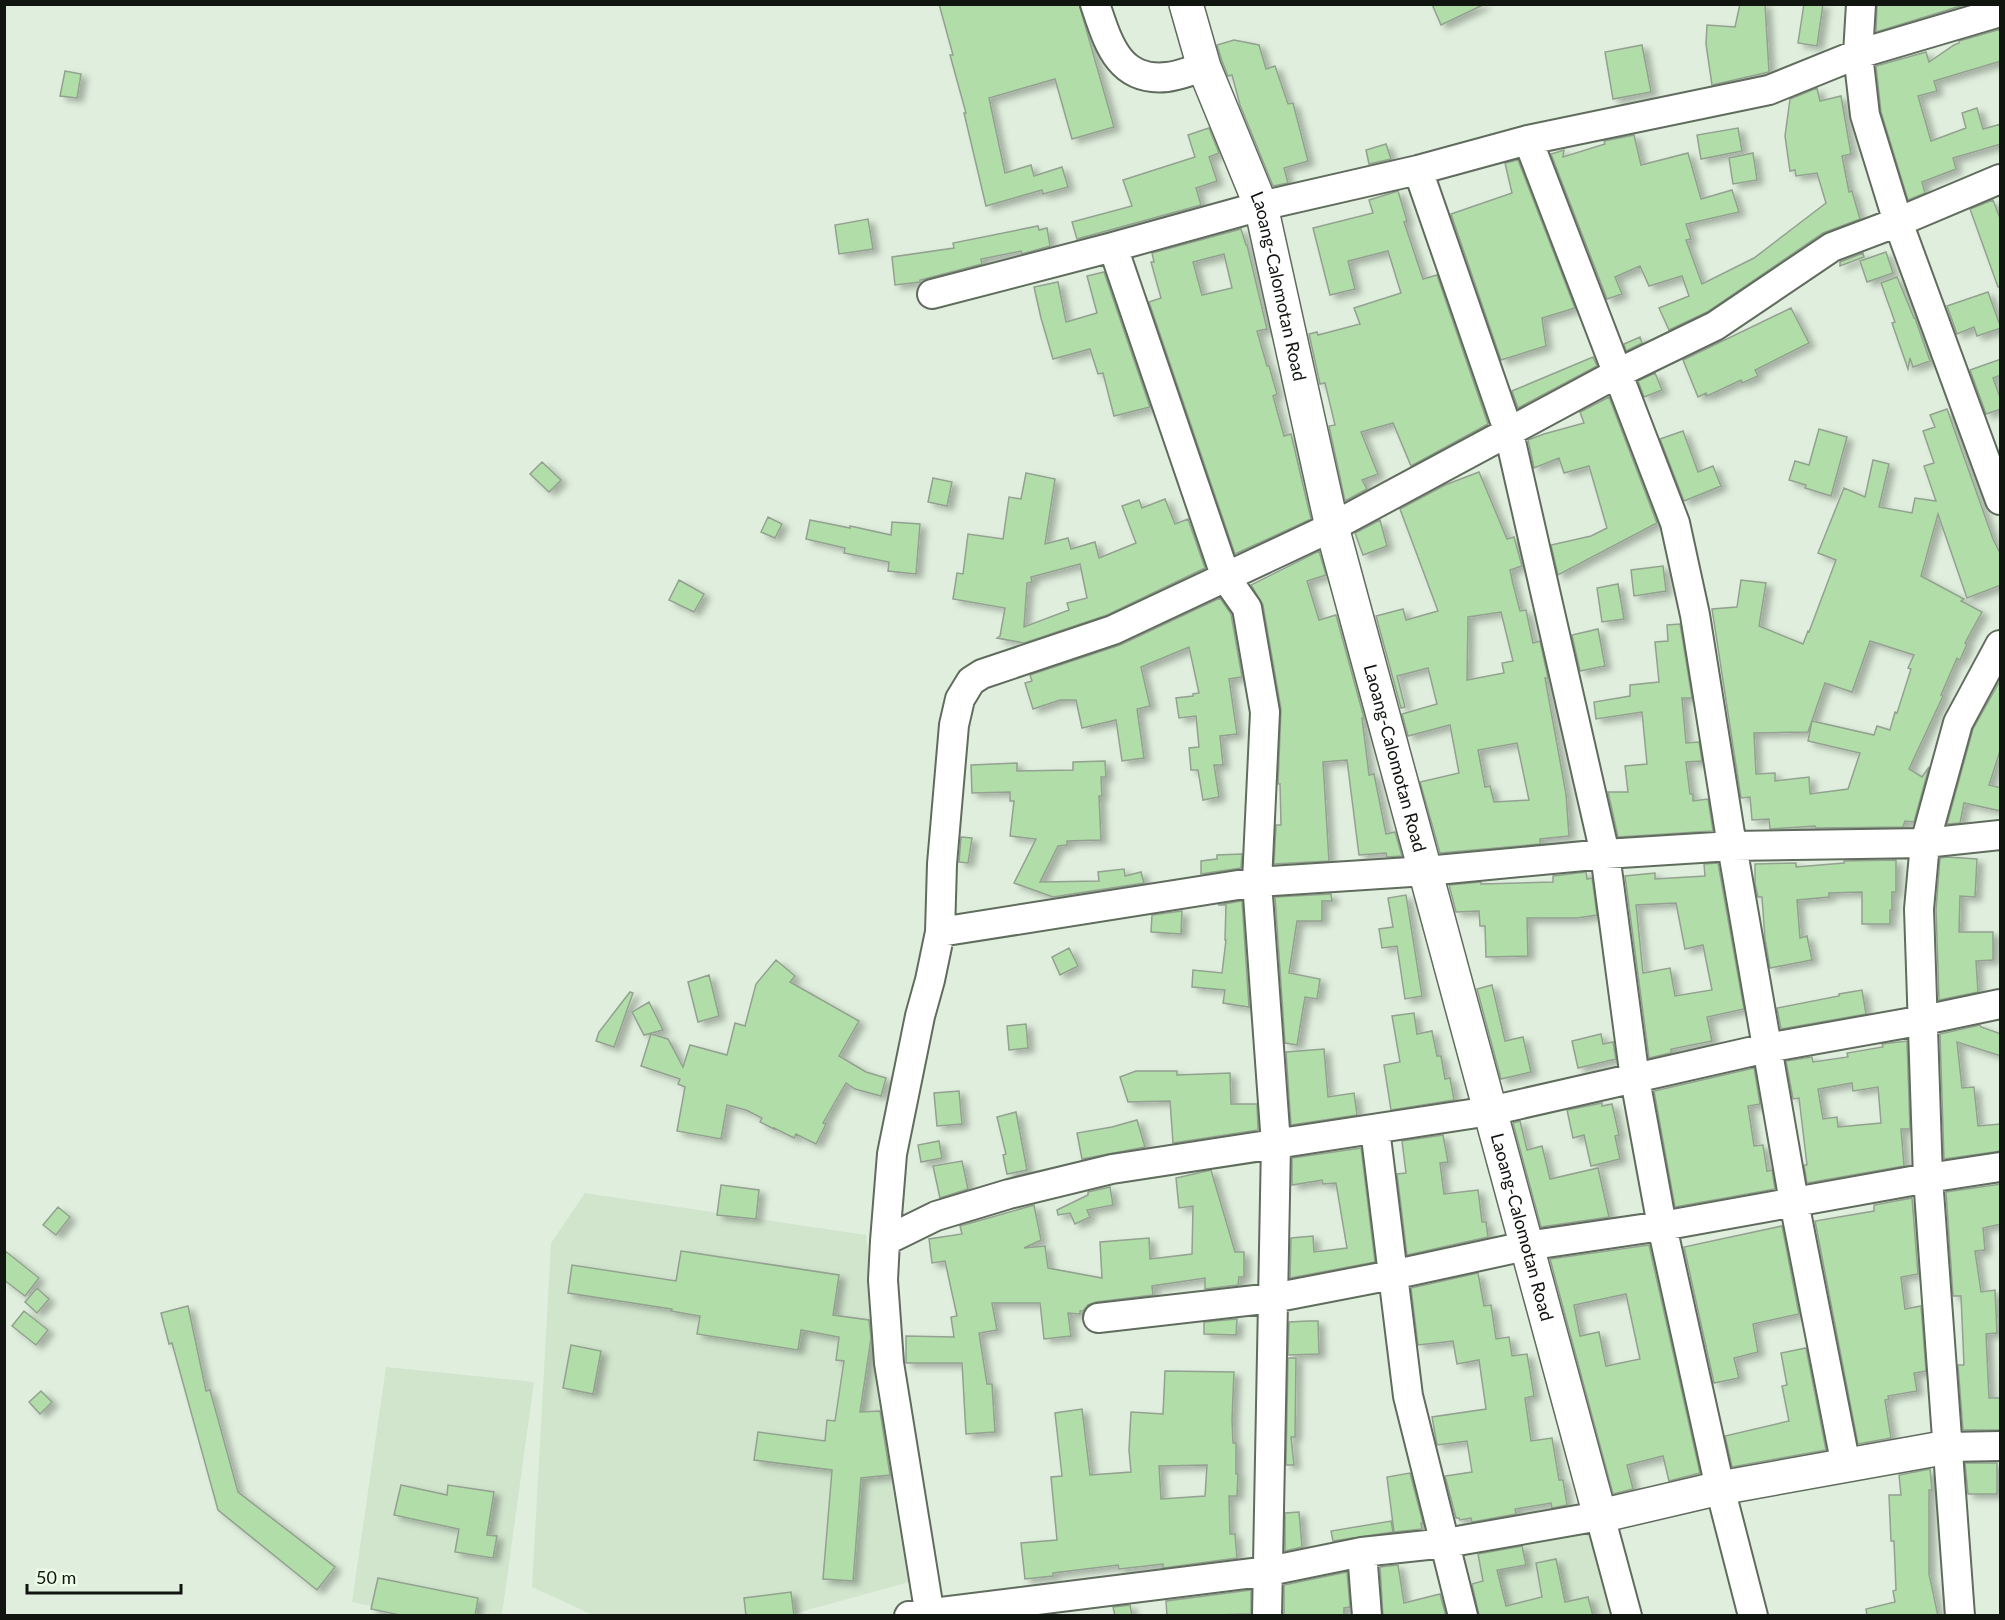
<svg xmlns="http://www.w3.org/2000/svg" width="2005" height="1620" font-family="Lato,sans-serif">
  <style>
    .built { fill: #d1e5cd }
    .building { fill: #b1dda8; stroke: #93a190; stroke-width: 1.5; fill-rule: evenodd; filter: url(#shadow) }
    .lines { fill: none; stroke-linecap: round; stroke-linejoin: round }
    .minor-casing { stroke: #606c5d; stroke-width: 32 }
    .major-casing { stroke: #606c5d; stroke-width: 36 }
    .minor { stroke: #fff; stroke-width: 28 }
    .major { stroke: #fff; stroke-width: 33 }
    .labels { text-anchor: middle; stroke-width: 4.5; stroke-linejoin: round; paint-order: stroke }
    .street-label { font-size: 18px; fill: #10150f; stroke: #eefdea }
  </style>
  <defs>
    <filter id="shadow"><feDropShadow dx="6" dy="4" stdDeviation="3" flood-color="#0004"/></filter>
  </defs>
  <rect width="100%" height="100%" fill="#e0efdd"/>
  <path class="built" d="M585,1193L866,1235L913,1581L786,1616L593,1615L532,1587L551,1243Z
    M386,1367L534,1382L502,1615H413L352,1602Z
    M1593,1520L1616,1615H1471L1454,1545Z"/>
  <path class="building" d="M939,4H1079L1114,127L1072,139L1055,79L989,98L1005,173L1031,165L1034,176L1062,167L1068,187L1043,194L1042,190L986,206L964,113H966L950,55H953Z
    M1432,4H1485L1441,25Z
    M1740,4H1765L1769,72L1712,85L1706,44L1707,25L1735,27Z
    M1804,4H1823L1817,46L1798,43Z
    M1877,4H1967L1876,32Z
    M2001,29V61L1934,81L1937,91L1918,96L1931,141L1966,128L1962,113L1977,108L1983,129L2001,124V144L1953,158L1956,169L1922,182L1925,193L1908,200L1881,112L1876,66L1926,52L1929,62L1954,45L1959,43V41Z
    M1234,40L1259,45L1266,69L1275,66L1288,104L1293,103L1308,161L1284,168L1288,183L1273,186L1240,105L1232,75L1228,76L1222,61L1217,45Z
    M1642,45L1651,92L1613,99L1605,52Z
    M65,71L81,74L77,98L60,96Z
    M1817,88L1820,101L1841,96L1851,154L1842,156L1849,192L1852,191L1860,219L1823,233L1707,312L1669,330L1659,308L1689,296L1682,276L1649,286L1640,266L1615,277L1622,294L1607,299L1551,154L1564,150L1563,157L1605,144L1604,141L1634,135L1641,165L1688,153L1701,199L1732,190L1739,212L1686,224L1691,239L1686,240L1702,284L1754,258L1826,203L1817,173L1796,176L1795,170L1790,171L1785,136L1790,99Z
    M1209,128L1219,153L1209,157L1217,181L1196,188L1201,205L1077,239L1072,222L1132,206L1123,180L1195,157L1188,135Z
    M1738,128L1742,151L1701,159L1697,135Z
    M1386,144L1391,159L1369,164L1366,150Z
    M1753,153L1757,180L1733,184L1729,158Z
    M1518,160L1575,308L1542,318L1546,346L1501,360L1451,214L1512,193L1505,163Z
    M1398,191L1407,221L1404,222L1423,279L1437,275L1488,424L1411,466L1393,423L1361,432L1378,474L1362,480L1367,489L1345,501L1329,426L1335,425L1325,383L1320,384L1309,334L1317,332L1318,335L1360,324L1354,308L1401,293L1388,251L1348,261L1355,289L1330,295L1313,228L1373,213L1369,200Z
    M1993,200L2001,221V287H1998L1970,209Z
    M868,219L873,249L839,254L835,225Z
    M1038,226L1039,230L1047,228L1050,246L1022,254L1021,251L981,259L982,264L920,280V282L895,285L892,257L954,248L953,243Z
    M1241,229L1246,245H1247L1267,329L1257,331L1267,366H1269L1277,394L1273,396L1284,436L1291,434L1311,519L1235,554L1149,302L1161,298L1151,262H1154L1152,253ZM1224,254L1232,288L1202,295L1193,262Z
    M1886,252L1893,273L1867,282L1860,261Z
    M1863,253L1864,257L1840,266V262Z
    M1104,272L1150,407L1114,416L1103,373L1098,374L1090,349L1053,359L1041,318L1034,287L1058,282L1066,322L1097,313L1087,276Z
    M1897,277L1914,318H1915L1930,361L1913,367L1910,358L1908,369L1892,323L1895,322L1881,283Z
    M1988,292L2001,328L1977,336L1974,327L1957,334L1947,306Z
    M1791,308L1809,343L1755,370L1758,376L1742,383L1741,380L1707,396L1706,393L1698,397L1683,360Z
    M1640,337L1642,343L1626,351L1624,344Z
    M1593,357L1597,366L1518,408L1512,391Z
    M2001,359V375L1993,378L2001,400V409L1986,414L1970,370Z
    M1655,373L1662,390L1644,397L1638,381Z
    M1609,397L1657,523L1558,575L1551,545L1591,536L1607,528L1589,466L1564,473L1559,458L1534,468L1528,440L1544,434L1584,423L1580,412Z
    M1947,409L1993,539L2001,555V585L1967,598L1938,514L1921,576L1964,599L1961,601L1982,612L1965,643L1967,644L1960,660L1957,658L1941,695L1943,696L1909,769L1922,777L1929,767L1914,822L1905,821L1903,827L1816,828L1815,826L1770,829L1769,819L1752,820L1750,797L1741,798L1712,609L1737,607L1741,580L1766,583L1759,626L1803,644L1808,631L1809,632L1836,560L1818,553L1844,488L1865,497L1873,460L1889,464L1879,507L1912,513L1915,498L1936,501L1924,466L1934,463L1923,431L1935,427L1930,415ZM1870,641L1914,655L1908,668L1911,669L1897,713L1895,712L1890,730L1877,726L1874,735L1812,721L1808,741L1860,753L1848,789L1810,794L1809,777L1775,781V773L1756,774L1754,733L1808,732L1825,683L1852,692Z
    M1819,429L1847,437L1831,496L1805,488L1806,485L1789,480L1795,461L1809,465Z
    M1683,431L1698,472L1713,466L1721,486L1684,501L1660,439Z
    M542,462L561,480L549,492L530,474Z
    M1479,472L1507,539L1514,537L1522,566L1510,570L1513,584L1520,611L1526,610L1533,643L1540,641L1548,678H1545L1566,794L1569,836L1540,839V844L1440,853L1420,782L1459,773L1450,725L1408,736L1402,714L1437,704L1428,668L1397,676L1405,707L1401,708L1376,616L1403,609L1406,620L1438,611L1400,509L1445,485ZM1501,612L1513,661L1502,663L1504,673L1467,680L1468,617ZM1517,743L1529,800L1494,802L1490,786L1485,787L1478,750Z
    M1026,473L1055,479L1045,544L1068,538L1071,549L1095,542L1099,558L1136,543L1122,506L1139,500L1142,508L1165,499L1175,524L1188,519L1205,568L1107,615L1024,643L997,638L1000,636L1005,608L953,599L957,573L963,574L968,534L1003,539L1009,497L1021,499ZM1080,564L1087,598L1067,603L1069,610L1024,627L1027,583L1032,582L1031,577Z
    M933,478L952,482L947,506L928,502Z
    M768,517L782,524L775,538L761,532Z
    M810,520L850,528V526L891,535L892,522L920,524L916,574L888,571L889,562L844,553L845,548L806,539Z
    M1380,520L1387,546L1363,555L1355,533Z
    M1319,551L1326,575L1307,581L1319,620L1336,615L1364,718H1362L1369,775L1374,774L1386,834L1395,832L1402,856L1387,857L1386,853L1359,855L1347,760L1323,762L1329,861L1274,864L1276,825H1281L1280,784H1278L1281,709L1263,605L1251,585Z
    M1663,566L1666,591L1634,596L1631,570Z
    M679,580L704,594L694,612L669,600Z
    M1618,584L1624,619L1602,622L1597,588Z
    M1220,598L1231,614L1242,677L1229,679L1237,734L1220,736L1223,765H1214L1219,797L1203,800L1198,770H1191L1189,748L1199,747L1196,716L1179,718L1176,698L1193,696V694L1199,693L1189,647L1141,667L1150,706L1137,709L1144,758L1122,761L1116,720L1082,728L1076,700H1060L1033,709L1025,683L1032,681L1030,675L1120,645Z
    M1680,624L1692,698H1682L1686,743L1699,742L1702,761L1686,762L1690,794H1693V801L1708,799L1713,831L1618,837L1608,792H1628L1625,766L1647,764L1642,712L1596,719L1594,702L1630,696V685L1659,682L1655,642L1668,641L1667,625Z
    M1598,629L1605,666L1580,671L1572,635Z
    M2001,679V748L1989,785L2001,788V811L1964,803L1960,823L1947,824L1973,729Z
    M1105,761L1106,777H1101L1102,796H1099L1101,840L1067,841V845L1058,846L1040,882L1099,881L1098,872L1124,869L1125,876L1141,872L1144,883L1053,897L1014,883L1036,839L1010,836L1014,801H1010V792L972,793L971,765L1017,763V771L1073,770V762Z
    M961,837L972,838L968,863L959,862Z
    M1242,854L1241,868L1201,874V861L1217,859V855Z
    M1947,857L1977,859L1975,897L1960,896L1959,932H1993V960L1976,961L1978,992L1939,1000L1936,909L1940,858Z
    M1896,860V892H1892V910H1890V924H1862V892L1829,893V897L1797,900L1800,938L1807,936L1812,960L1770,968L1765,939L1762,897H1758L1755,884V864L1796,863V867L1844,863V861Z
    M1718,863L1744,1009L1707,1017L1712,1041L1671,1049V1053L1649,1058L1625,876L1655,873V879L1705,876L1704,864ZM1676,903L1685,949L1703,945L1712,990L1675,996L1670,968L1643,973L1636,905Z
    M1586,872L1587,879L1592,878L1597,915L1577,918H1527L1528,956L1486,957L1485,926H1480L1479,911L1456,912L1449,885L1481,882V884L1553,882V876Z
    M1331,894L1332,901H1322V921H1297L1289,973L1320,979L1317,999L1305,997L1297,1045L1285,1043L1275,897Z
    M1406,895L1422,996L1405,999L1397,946L1382,948L1379,929L1393,927L1388,898Z
    M1242,901L1249,1007L1223,1003L1225,990L1192,987L1193,970L1222,973L1226,940H1225L1226,905H1218Z
    M1182,911L1181,934L1151,932L1152,915Z
    M1069,948L1078,966L1060,975L1052,957Z
    M776,960L795,976L790,982L859,1021L839,1056L866,1072L886,1078L881,1096L855,1089L846,1083L823,1123L826,1124L816,1144L796,1134L794,1138L774,1128V1129L760,1122L762,1118L746,1110L727,1105L721,1139L677,1131L685,1087L678,1084L680,1079L641,1066L651,1034L668,1039L683,1067L690,1045L727,1055L735,1023L745,1026L756,984Z
    M709,975L719,1016L698,1022L688,982Z
    M1492,985L1505,1041L1523,1037L1531,1072L1501,1079L1477,989Z
    M1862,990L1866,1014L1781,1029L1777,1008L1839,996V994Z
    M630,992L633,993L614,1047L596,1041L599,1032Z
    M649,1002L663,1030L644,1035L632,1012Z
    M1414,1013L1417,1034L1432,1031L1437,1056H1441L1445,1079L1450,1078L1454,1100L1391,1110L1384,1065L1400,1062L1392,1016Z
    M1026,1024L1028,1048L1009,1050L1007,1026Z
    M1980,1025L1981,1027L2001,1034V1056L1957,1042L1962,1088L1974,1087L1978,1126L2001,1124V1151L1944,1159L1940,1034Z
    M1601,1034L1603,1044L1613,1042L1616,1059L1578,1068L1572,1041Z
    M1907,1041L1910,1129H1901L1904,1166L1807,1183L1804,1165H1807L1799,1098L1793,1099L1786,1061L1812,1057L1813,1062L1848,1057L1847,1053L1883,1047L1882,1044ZM1852,1083L1853,1091L1878,1087L1881,1123L1838,1127L1837,1117L1823,1119L1818,1089Z
    M1324,1049L1328,1097L1354,1093L1357,1115L1291,1125L1286,1052Z
    M1754,1068L1760,1104L1748,1106L1754,1146L1763,1145L1767,1171L1772,1170L1775,1189L1675,1207L1654,1091Z
    M1136,1071H1177V1075L1230,1073L1231,1104H1257L1258,1130L1173,1143L1170,1101L1128,1102L1120,1077Z
    M959,1091L962,1124L937,1126L934,1093Z
    M1602,1103V1106L1612,1104L1619,1135L1615,1136L1620,1159L1591,1166L1584,1135L1573,1138L1567,1110Z
    M1016,1112L1027,1170L1007,1174L1003,1155L1006,1154L997,1117Z
    M1137,1120L1145,1147L1082,1159L1077,1133L1112,1127Z
    M1520,1121L1527,1150L1542,1146L1550,1179L1598,1168L1609,1217L1541,1227L1513,1123Z
    M1443,1135L1448,1162L1440,1163L1444,1194L1478,1190L1482,1222H1486L1488,1237L1407,1255L1397,1174L1406,1173L1402,1141Z
    M939,1141L942,1158L921,1162L918,1145Z
    M1361,1148L1375,1262L1290,1278L1291,1238L1313,1236L1314,1252L1347,1248L1336,1183L1323,1184L1322,1180L1292,1185V1158Z
    M962,1161L968,1189L940,1198L933,1166Z
    M1211,1170L1235,1252H1244V1277H1239L1238,1285L1205,1289V1278L1152,1286L1153,1295L1096,1302L1088,1305L1083,1311H1080V1314L1068,1313L1071,1336L1044,1339L1040,1303H992L997,1330L979,1333L987,1384H992L995,1432L966,1434L962,1363H906V1336L954,1337L951,1317L957,1316L945,1261L932,1263L929,1239L962,1234L960,1226L1034,1205L1041,1240L1024,1248L1045,1246L1048,1268L1102,1278L1100,1242L1149,1238L1150,1259L1192,1254L1193,1206L1179,1208L1176,1178Z
    M2001,1184V1224L1983,1228L1985,1250L1975,1251L1981,1292L1995,1290L1997,1333L1986,1334L1989,1398H2001V1430H1963L1958,1365H1964L1961,1296H1953L1946,1192Z
    M721,1185L759,1190L756,1219L717,1215Z
    M1110,1187L1113,1205L1087,1210L1090,1217L1075,1224L1070,1213L1058,1215L1057,1210L1088,1195V1192Z
    M1912,1198L1918,1274L1901,1277L1905,1309L1921,1306L1926,1371L1914,1373L1917,1391L1888,1396L1889,1399L1885,1400L1891,1438L1858,1444L1815,1221L1874,1211V1205Z
    M58,1207L70,1217L56,1235L43,1225Z
    M1782,1226L1799,1314L1753,1324L1758,1352L1734,1358L1739,1378L1714,1383L1684,1247Z
    M1649,1245L1700,1473L1669,1481L1663,1456L1627,1465L1633,1489L1613,1494L1550,1259ZM1626,1294L1640,1359L1606,1366L1599,1332L1580,1336L1574,1305Z
    M4,1250L39,1278L25,1296L4,1280Z
    M681,1251L839,1275L833,1315L869,1320L871,1338L860,1412L880,1411L890,1475L861,1478L853,1581L823,1579L832,1470L754,1460L758,1432L825,1441L827,1420L835,1421L844,1361L836,1360L839,1337L801,1330L798,1350L697,1334L700,1316L671,1311L672,1309L568,1293L572,1265L676,1281Z
    M1478,1273L1484,1306L1491,1305L1496,1339L1509,1337L1512,1356L1527,1354L1534,1396L1525,1398L1531,1441L1552,1438L1559,1480H1563L1567,1505L1552,1508L1551,1503L1515,1509L1516,1514L1472,1522L1471,1518L1460,1520L1459,1518H1456L1445,1476L1472,1472L1467,1441L1437,1445L1432,1417L1486,1409L1479,1360L1457,1364L1453,1341L1418,1345L1411,1288Z
    M37,1288L49,1299L37,1313L25,1302Z
    M188,1306L206,1391L210,1390L238,1492L335,1567L317,1590L218,1510L172,1343L169,1344L161,1313Z
    M24,1311L48,1330L36,1345L12,1326Z
    M1237,1319L1236,1335L1204,1334V1322Z
    M1308,1321H1318L1319,1354L1288,1355L1289,1322Z
    M571,1345L601,1351L593,1394L563,1388Z
    M1806,1348L1826,1450L1732,1467L1725,1436L1789,1421L1782,1386L1787,1385L1781,1353Z
    M1288,1358H1296L1295,1437H1291L1294,1465H1286Z
    M1165,1371L1234,1372L1232,1420L1233,1443H1236V1474H1238L1237,1496H1229L1230,1534H1235L1237,1558L1163,1568V1564L1119,1569L1118,1565L1053,1573V1576L1025,1579L1021,1543L1057,1540L1051,1477L1062,1476L1055,1413L1082,1409L1090,1475L1131,1472L1129,1450L1131,1412L1163,1414ZM1207,1465L1205,1496L1161,1499L1159,1466Z
    M41,1391L52,1402L40,1414L29,1402Z
    M1965,1463H1997V1494H1968Z
    M1930,1469L1932,1490H1929V1574L1938,1616H1867L1866,1609L1895,1602L1893,1591L1896,1590L1894,1541H1891L1889,1495H1901L1899,1475Z
    M1410,1473L1423,1523H1421L1422,1529L1394,1532L1387,1477Z
    M401,1485L447,1495L448,1485L494,1492L487,1535L497,1536L493,1558L455,1552L459,1529L394,1515Z
    M1299,1512L1302,1547L1285,1551V1513Z
    M1391,1521L1393,1532L1333,1541L1331,1531Z
    M1522,1546L1526,1565L1497,1570L1506,1606L1542,1597L1536,1563L1556,1559L1565,1602L1588,1597L1593,1616L1479,1615L1472,1584L1483,1581L1478,1554Z
    M1398,1565L1404,1603L1440,1594L1446,1616H1383L1380,1567Z
    M1347,1572L1350,1607L1344,1608V1616H1284V1585Z
    M378,1578L478,1598L475,1616H405L371,1609Z
    M1251,1590V1614L1167,1616L1166,1601Z
    M791,1592L794,1616H746L744,1598Z
    M1130,1605L1132,1616H1115L1113,1607Z"/>
  <g class="lines">
    <defs>
      <path id="minor" d="M1095,4C1108,42 1118,82 1167,77C1179,76 1192,70 1204,67
        M1861,4L1858,54L1865,115L1898,222L2000,500
        M1528,140L1675,523L1695,615L1732,846L1794,1202L1846,1466
        M1418,170L1509,433L1605,854L1635,1079L1662,1226L1720,1488L1753,1616
        M1113,247L1261,206L1418,170L1528,140L1769,90L1858,54L2000,12
        M932,294L1113,247L1226,578L1247,608L1265,712L1257,882L1276,1144L1267,1616
        M940,932L1257,882L1426,871L1605,854L1732,846L1925,843L2000,835
        M1375,1129L1408,1396L1463,1616
        M885,1241L936,1216L1009,1194L1112,1169L1490,1111L1767,1048L1924,1020L2000,1004
        M1098,1318L1273,1298L1392,1275L1526,1246L1662,1226L1928,1178L2000,1167
        M1948,1447L2000,1446
        M1362,1552L1367,1616
        M909,1616L1269,1571L1362,1552L1446,1543L1600,1516L1627,1616
        M930,1616L889,1363L883,1280L885,1241L892,1154L920,1016L930,980L940,932L942,864L954,725L960,699L971,681L982,674L1113,630L1332,527L1618,373L1715,326L1832,247L1898,222L2000,179
        M1960,1616L1928,1178L1919,909L1925,843L1958,723L2000,645"/>
      <g id="major">
        <path id="s1" d="M1186,4L1204,67L1261,206L1332,527L1600,1516L1720,1488L1948,1447"/>
      </g>
    </defs>
    <use href="#minor" class="minor-casing"/>
    <use href="#major" class="major-casing"/>
    <use href="#minor" class="minor"/>
    <use href="#major" class="major"/>
  </g>
  <g class="labels">
    <g class="street-label">
      <text dy="6" stroke="none"><textPath href="#s1" startOffset="298">Laoang-Calomotan Road</textPath></text>
      <text dy="6" stroke="none"><textPath href="#s1" startOffset="784">Laoang-Calomotan Road</textPath></text>
      <text dy="6" stroke="none"><textPath href="#s1" startOffset="1270">Laoang-Calomotan Road</textPath></text>
    </g>
  </g>
  <rect width="2005" height="1620" fill="none" stroke="#10150f" stroke-width="12"/>
  <path d="M27 1584v9h154v-9" fill="none" stroke="#10150f" stroke-width="3"/>
  <text x="36" y="1584" font-size="18" fill="#10150f" stroke="#eefdea" stroke-width="4.5" paint-order="stroke">50 m</text>
</svg>
